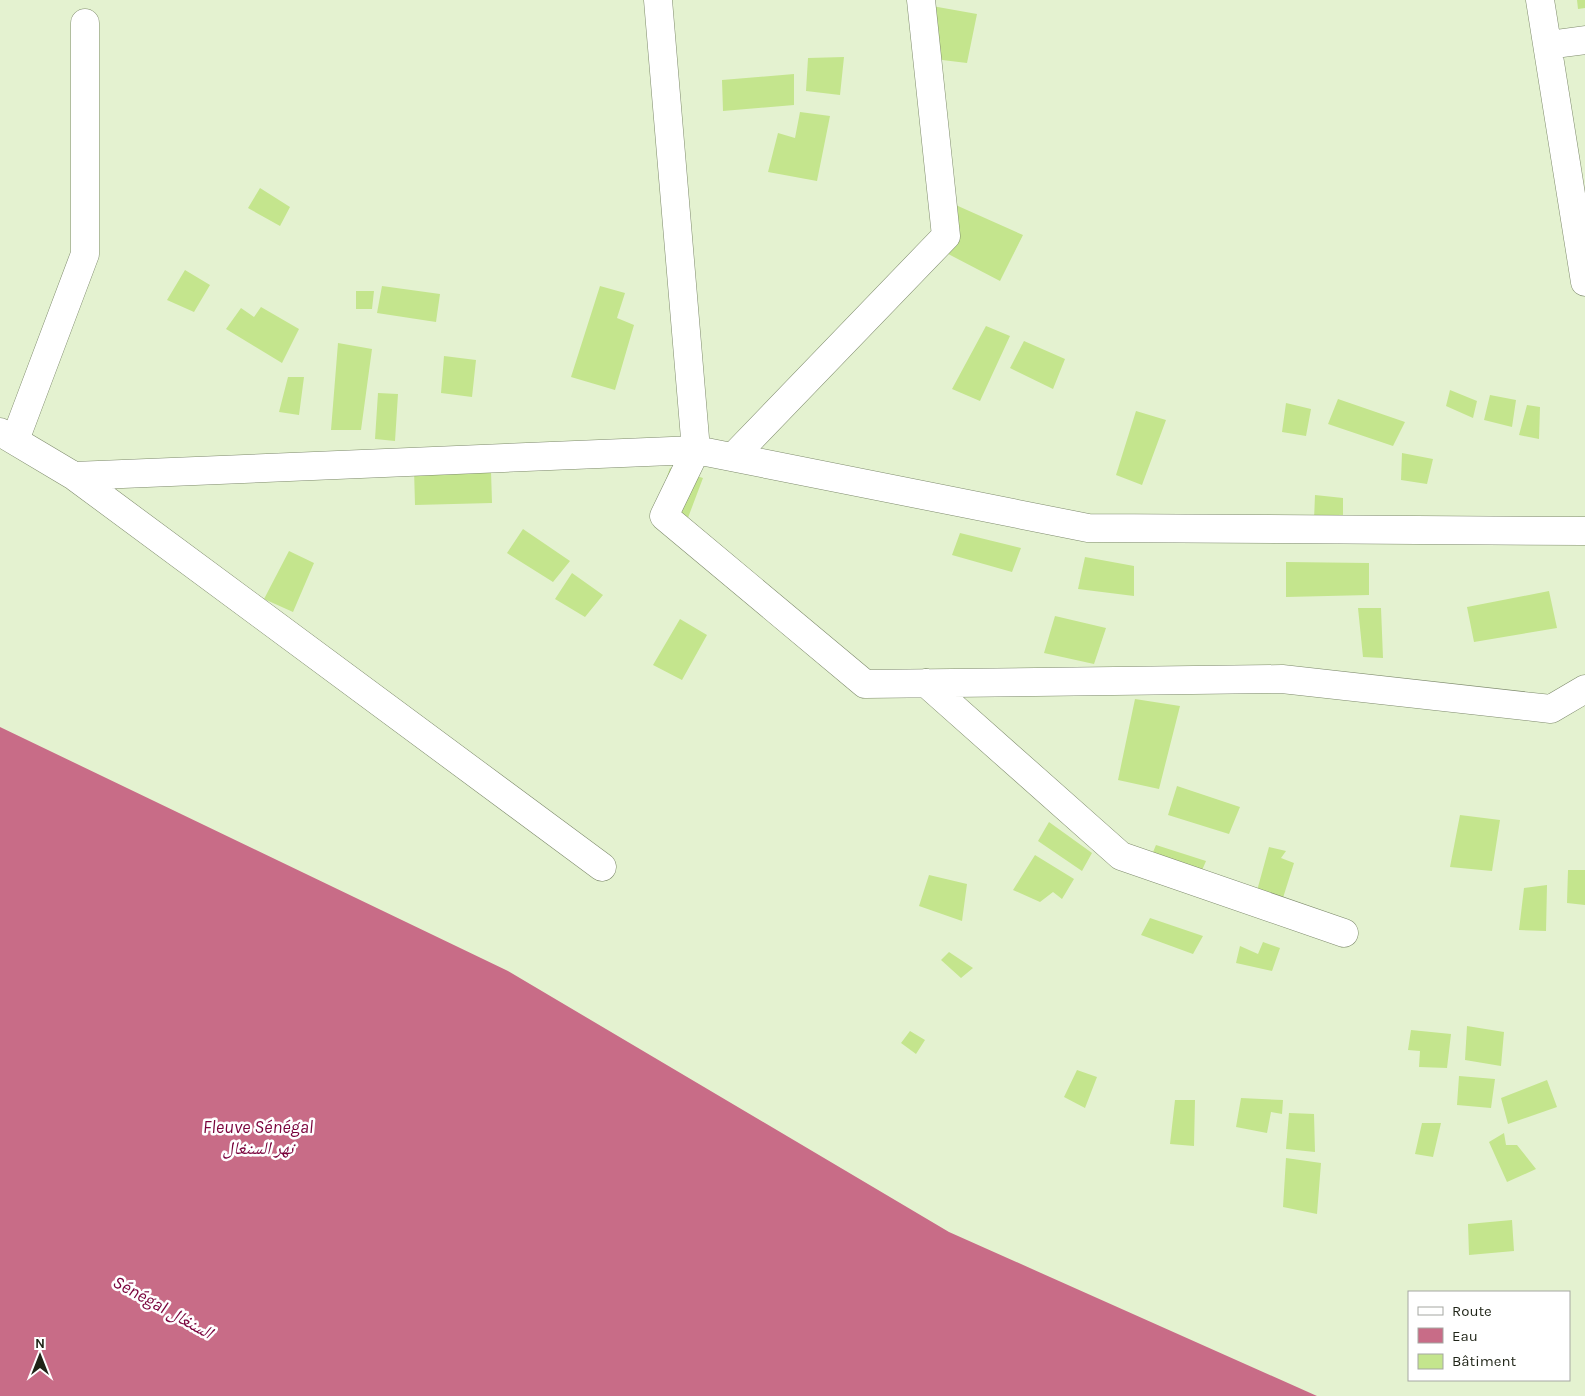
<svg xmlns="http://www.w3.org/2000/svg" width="1585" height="1396" font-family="Karla,'Noto Naskh Arabic',sans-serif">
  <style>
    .water { fill: #c86c87 }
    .building { fill: #c4e58d }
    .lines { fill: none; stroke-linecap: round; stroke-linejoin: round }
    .minor-casing { stroke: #7e8a6c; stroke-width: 29 }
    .minor { stroke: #fff; stroke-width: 28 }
    .labels { text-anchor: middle; stroke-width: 5; stroke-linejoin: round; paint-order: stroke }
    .water-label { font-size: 18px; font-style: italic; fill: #79023b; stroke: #fff }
  </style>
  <rect width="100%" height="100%" fill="#e4f2d0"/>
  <path class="water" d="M0,727L508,971L949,1232L1317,1396H0Z"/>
  <path class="building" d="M1577,0H1585V8L1578,9Z
    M932,6L977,14L967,63L934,59L939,42L924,41Z
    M844,57L840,95L806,91L808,58Z
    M794,74V105L723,111L722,80Z
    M800,112L830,116L817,181L768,172L778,133L795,138Z
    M260,188L290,207L280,226L248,208Z
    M949,202L1023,235L1000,281L931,245Z
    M185,270L210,285L194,312L167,300Z
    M382,286L440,294L436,322L377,313Z
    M600,286L625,293L617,318L634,325L615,390L571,377Z
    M356,291H374L372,309H356Z
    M261,307L299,329L282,363L226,329L241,308L254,317Z
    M986,326L1010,336L980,401L952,389Z
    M1024,341L1065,359L1053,389L1010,368Z
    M338,343L372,349L361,430H331Z
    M444,356L476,360L472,397L441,393Z
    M288,377H304L299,415L279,412Z
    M1450,390L1477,401L1473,418L1446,406Z
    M378,393L398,394L395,441L375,439Z
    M1490,395L1516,400L1512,427L1484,420Z
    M1338,399L1405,422L1393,446L1328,424Z
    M1286,403L1311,409L1306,436L1282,432Z
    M1527,405L1540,407L1539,439L1519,435Z
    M1136,411L1166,420L1142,485L1116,475Z
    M1402,453L1433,459L1427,484L1401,480Z
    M670,468L703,478L686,523L655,511Z
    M414,469L491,471L492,503L415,505Z
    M1315,495L1343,498V523L1314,520Z
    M523,529L570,561L553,582L507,553Z
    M960,533L1021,548L1012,572L952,555Z
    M289,551L314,563L293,612L264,599Z
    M1085,557L1134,566V596L1078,589Z
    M1286,562L1369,563V595L1286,597Z
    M572,573L603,595L585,617L555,599Z
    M1549,591L1557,628L1474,642L1467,607Z
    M1358,608H1381L1383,658L1363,657Z
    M1055,616L1106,628L1094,664L1044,653Z
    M680,619L707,635L682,680L653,665Z
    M1135,699L1180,706L1159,789L1118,780Z
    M1177,786L1240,807L1229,834L1168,815Z
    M1460,815L1500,820L1492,871L1450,867Z
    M1049,822L1092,853L1082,871L1038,841Z
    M1156,845L1206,861L1194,889L1145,871Z
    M1269,847L1286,851L1281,858L1294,863L1282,901L1255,898Z
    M1035,855L1074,879L1062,899L1053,892L1040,902L1013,890Z
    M1568,870H1585V905L1567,903Z
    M929,875L967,884L962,921L919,906Z
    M1547,885L1546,931L1519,930L1524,888Z
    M1150,918L1203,936L1193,954L1141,935Z
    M1263,942L1280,948L1272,971L1236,963L1240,946L1258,954Z
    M949,952L973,968L961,978L941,960Z
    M1467,1026L1504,1032L1501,1066L1465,1060Z
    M1411,1030L1451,1034L1447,1068L1419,1067L1420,1051L1408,1050Z
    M910,1031L925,1040L916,1054L901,1043Z
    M1077,1070L1097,1077L1085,1108L1064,1097Z
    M1459,1076L1495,1079L1491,1108L1457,1105Z
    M1547,1080L1557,1107L1508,1124L1501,1098Z
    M1241,1098L1283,1100L1282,1114L1271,1112L1267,1133L1236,1127Z
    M1175,1100H1195L1194,1146L1170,1144Z
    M1289,1113L1314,1114L1315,1152L1286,1149Z
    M1422,1123H1441L1433,1157L1415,1154Z
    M1504,1133L1506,1145H1517L1536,1169L1507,1182L1489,1142Z
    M1286,1158L1321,1163L1317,1214L1283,1207Z
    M1512,1220L1514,1251L1469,1255L1468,1224Z"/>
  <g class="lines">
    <defs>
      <path id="minor" d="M658,0L696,450L664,516L865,684L1282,679L1551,709L1585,689
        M1540,0L1585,282
        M1548,45L1585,40
        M0,432L74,476L602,867
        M15,440L85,254V23
        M733,457L946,236L921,0
        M74,476L696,450L1088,528L1585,531
        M926,683L1121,856L1344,933"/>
    </defs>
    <use href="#minor" class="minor-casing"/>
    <use href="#minor" class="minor"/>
  </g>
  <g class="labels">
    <g class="water-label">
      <text x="258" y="1133">Fleuve Sénégal<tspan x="258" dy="21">نهر السنغال</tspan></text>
      <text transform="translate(163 1307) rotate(29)" y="6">Sénégal السنغال</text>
    </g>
  </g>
  <rect x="1408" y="1291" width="162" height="90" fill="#ffffff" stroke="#a5a7a2"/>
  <rect x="1418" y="1307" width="25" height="8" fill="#ffffff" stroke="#a5a7a2"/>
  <text x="1452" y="1316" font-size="15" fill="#1f2417">Route</text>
  <rect x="1418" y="1328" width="25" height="15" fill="#c86c87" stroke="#a5a7a2"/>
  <text x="1452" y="1341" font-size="15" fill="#1f2417">Eau</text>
  <rect x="1418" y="1354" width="25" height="15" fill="#c4e58d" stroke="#a5a7a2"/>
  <text x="1452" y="1366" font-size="15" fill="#1f2417">Bâtiment</text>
  <g transform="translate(40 1356)" stroke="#ffffff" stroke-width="4" paint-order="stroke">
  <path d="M0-4L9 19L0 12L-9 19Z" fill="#1f2417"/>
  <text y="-8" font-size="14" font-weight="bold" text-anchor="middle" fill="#1f2417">N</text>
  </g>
</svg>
